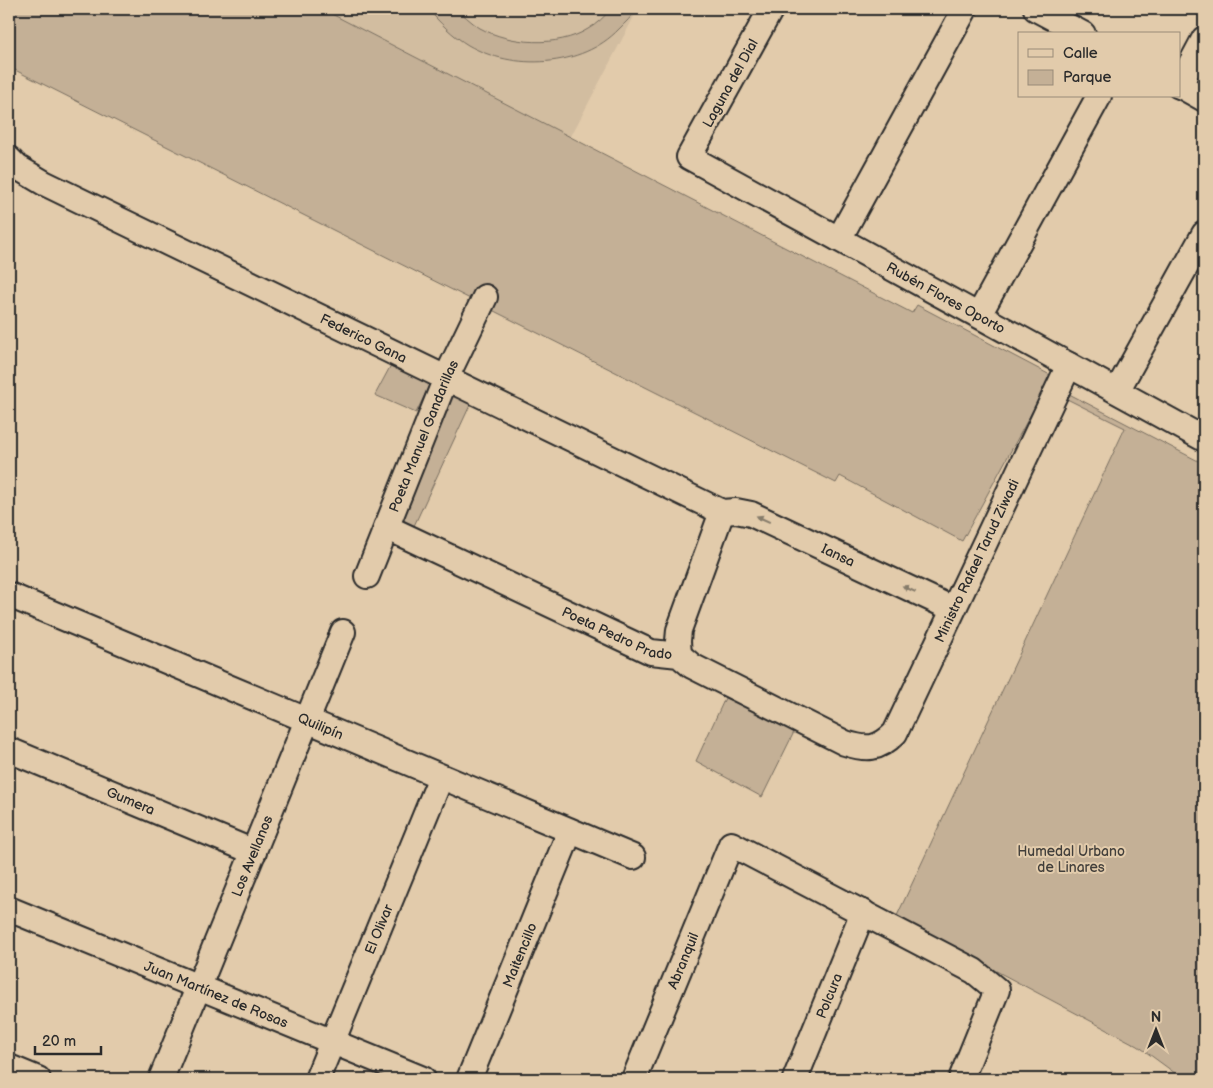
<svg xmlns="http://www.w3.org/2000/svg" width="1213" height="1088" font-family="'Balsamiq Sans',sans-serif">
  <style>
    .built { fill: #d2bda0 }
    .green { fill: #c4b096; stroke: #786e60 }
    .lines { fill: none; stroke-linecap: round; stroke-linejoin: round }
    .minor-casing { stroke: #2b2b2b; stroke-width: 28 }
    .minor { stroke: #e2cbab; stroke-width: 24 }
    .oneway { fill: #867b6b }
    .labels { text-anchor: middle; stroke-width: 4; stroke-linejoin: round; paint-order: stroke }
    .street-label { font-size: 14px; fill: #2b2b2b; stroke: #e2cbab }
    .park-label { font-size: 14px; fill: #423f3b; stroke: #e2cbab }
  </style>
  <rect width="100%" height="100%" fill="#e2cbab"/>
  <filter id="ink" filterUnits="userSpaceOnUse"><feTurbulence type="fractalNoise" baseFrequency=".02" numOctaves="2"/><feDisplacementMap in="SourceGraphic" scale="10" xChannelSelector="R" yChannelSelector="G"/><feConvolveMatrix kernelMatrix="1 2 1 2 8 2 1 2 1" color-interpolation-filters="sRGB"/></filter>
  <g filter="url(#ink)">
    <path class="built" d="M322,9H638L570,138Z"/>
    <path class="green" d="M9,9H322L912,313L917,305L1052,376L1048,383L1204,464V1079H1183L1138,1046L896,918L1125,428L1045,388L962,541L840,476L836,483L9,67Z
      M428,9C434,9 450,7 455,9C459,10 473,24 480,28C509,44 558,48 588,29C597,24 604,17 611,9H636C632,17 625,23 619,29C582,68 513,71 468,45C453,36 439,22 428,9Z
      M391,365L430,384L416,413L375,395Z
      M448,392L471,403L413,528L398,522Z
      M725,698L795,730L762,797L696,761Z"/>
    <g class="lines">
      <defs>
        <g id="minor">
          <path id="s1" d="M771,9L689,157L1204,439"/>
          <path d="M1036,9L1083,34"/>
          <path d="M1179,85L1204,99"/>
          <path d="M1179,86L1204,39"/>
          <path id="s2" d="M9,159L17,167L44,183L722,512L736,511L751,514L953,609"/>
          <path d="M839,239L965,9"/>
          <path d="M979,315L1099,96"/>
          <path d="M1117,391L1204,234"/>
          <path id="s3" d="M386,527L651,652L679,655L692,666L845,743C867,750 878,750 895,733L1069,365"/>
          <path id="s4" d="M367,576L446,378L485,297"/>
          <path id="s5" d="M9,595L633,857"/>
          <path d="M679,655L678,641L679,630L722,512"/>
          <path id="s6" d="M9,750L254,852"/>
          <path id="s7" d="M9,909L423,1079"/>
          <path d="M9,1067L38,1079"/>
          <path id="s8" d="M161,1079L343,632"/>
          <path id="s9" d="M317,1079L441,777"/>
          <path id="s10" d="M469,1079L570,831"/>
          <path id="s11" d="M634,1079L731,844L974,971L997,990L961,1079"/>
          <path id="s12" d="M795,1079L863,912"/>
        </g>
      </defs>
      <use href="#minor" class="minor-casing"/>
      <use href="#minor" class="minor"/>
    </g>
    <defs><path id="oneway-solid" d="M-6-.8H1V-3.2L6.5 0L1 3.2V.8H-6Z" transform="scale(1.25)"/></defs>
    <g class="oneway">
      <use href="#oneway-solid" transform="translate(763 519) rotate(-155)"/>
      <use href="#oneway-solid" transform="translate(909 589) rotate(-155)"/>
    </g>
  </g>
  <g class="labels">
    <g class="street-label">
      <text transform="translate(730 83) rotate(-61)" y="5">Laguna del Dial</text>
      <text dy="5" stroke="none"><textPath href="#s1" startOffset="462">Rubén Flores Oporto</textPath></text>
      <text dy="5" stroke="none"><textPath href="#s2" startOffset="398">Federico Gana</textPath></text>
      <text dy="5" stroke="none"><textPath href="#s4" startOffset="151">Poeta Manuel Gandarillas</textPath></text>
      <text dy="5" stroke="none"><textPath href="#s2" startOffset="922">Iansa</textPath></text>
      <text dy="5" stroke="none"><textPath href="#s3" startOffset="755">Ministro Rafael Tarud Ziwadi</textPath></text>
      <text dy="5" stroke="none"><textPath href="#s3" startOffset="255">Poeta Pedro Prado</textPath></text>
      <text dy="5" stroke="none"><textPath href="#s5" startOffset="338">Quilipín</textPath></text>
      <text dy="5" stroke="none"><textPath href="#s6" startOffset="132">Gumera</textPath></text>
      <text dy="5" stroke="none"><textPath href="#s8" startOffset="241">Los Avellanos</textPath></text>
      <text dy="5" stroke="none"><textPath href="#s9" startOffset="162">El Olivar</textPath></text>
      <text dy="5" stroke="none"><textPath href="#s10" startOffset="134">Maitencillo</textPath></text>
      <text dy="5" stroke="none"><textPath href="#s11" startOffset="128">Abranquil</textPath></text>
      <text dy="5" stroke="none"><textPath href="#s7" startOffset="224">Juan Martínez de Rosas</textPath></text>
      <text dy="5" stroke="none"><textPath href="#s12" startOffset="90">Polcura</textPath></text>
    </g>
    <g class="park-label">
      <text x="1071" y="856">Humedal Urbano<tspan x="1071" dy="16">de Linares</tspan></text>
    </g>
  </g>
  <rect width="1213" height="1088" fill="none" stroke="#e2cbab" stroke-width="30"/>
  <rect x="15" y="15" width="1183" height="1058" fill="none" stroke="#2b2b2b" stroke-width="2" filter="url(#ink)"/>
  <rect x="1018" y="32" width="162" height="65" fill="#e2cbab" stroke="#998b78"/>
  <rect x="1028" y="49" width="25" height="8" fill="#e2cbab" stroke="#998b78"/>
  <text x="1063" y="58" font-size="15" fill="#2b2b2b">Calle</text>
  <rect x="1028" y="70" width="25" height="15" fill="#c4b096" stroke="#998b78"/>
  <text x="1063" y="82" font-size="15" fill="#2b2b2b">Parque</text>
  <g transform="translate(1156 1030)" stroke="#e2cbab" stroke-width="4" paint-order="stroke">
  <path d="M0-4L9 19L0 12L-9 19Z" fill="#2b2b2b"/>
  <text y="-8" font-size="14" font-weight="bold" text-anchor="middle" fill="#2b2b2b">N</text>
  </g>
  <path d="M35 1046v8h66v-8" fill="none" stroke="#2b2b2b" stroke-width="2.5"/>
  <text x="42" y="1046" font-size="15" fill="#2b2b2b" stroke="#e2cbab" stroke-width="4" paint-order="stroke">20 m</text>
</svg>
